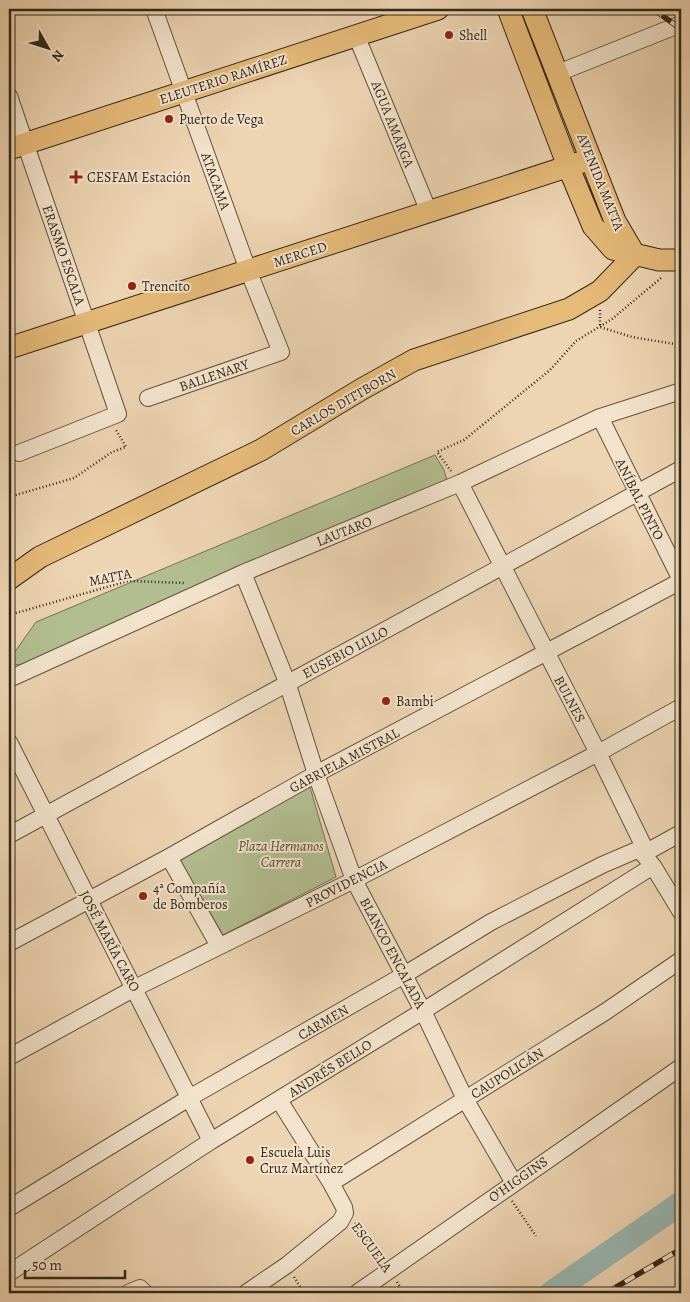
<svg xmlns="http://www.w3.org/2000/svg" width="690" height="1302" font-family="Alegreya,serif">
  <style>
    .green { fill: #b2be91; stroke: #727356 }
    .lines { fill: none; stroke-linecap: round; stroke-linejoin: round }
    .river { stroke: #9ab7b3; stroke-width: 24 }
    .minor-casing { stroke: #625340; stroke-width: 18 }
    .major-casing { stroke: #33281a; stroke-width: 23 }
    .path { stroke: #33281a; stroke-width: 2.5; stroke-dasharray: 1 2.5; stroke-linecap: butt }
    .minor { stroke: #f3e3cd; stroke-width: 16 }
    .major { stroke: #e6ba79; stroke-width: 21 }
    .rail-casing { stroke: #33281a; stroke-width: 5.5 }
    .rail { stroke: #f3e3cd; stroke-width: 4; stroke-dasharray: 11; stroke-linecap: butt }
    .poi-dot { fill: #8f2418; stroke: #f3e3cd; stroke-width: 2 }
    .labels { text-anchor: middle; stroke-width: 4; stroke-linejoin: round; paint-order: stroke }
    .poi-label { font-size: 14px; fill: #33281a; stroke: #f3e3cd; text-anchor: start }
    .street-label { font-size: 14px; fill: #33281a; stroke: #f3e3cd }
    .park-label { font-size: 14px; font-style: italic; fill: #534e38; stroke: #f3e3cd }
  </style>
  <rect width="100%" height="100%" fill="#edd4b2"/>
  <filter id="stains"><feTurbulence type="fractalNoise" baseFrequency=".004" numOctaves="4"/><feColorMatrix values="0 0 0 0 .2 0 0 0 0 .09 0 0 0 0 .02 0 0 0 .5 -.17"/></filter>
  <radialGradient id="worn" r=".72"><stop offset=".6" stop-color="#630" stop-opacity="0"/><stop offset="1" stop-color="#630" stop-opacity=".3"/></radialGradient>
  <path class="green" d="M435,455L444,470L447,480L24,666L9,663V660L36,622Z
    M310,787L336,877L223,935L178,858Z"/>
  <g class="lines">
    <path class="river" d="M551,1293L681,1203"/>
    <defs>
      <path id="minor" d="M356,35L429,212
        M558,73L681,24
        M9,96L118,414L19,453
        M148,398L281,352L248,270L154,9
        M600,417L681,580
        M460,483L598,753L644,847L643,854L653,866L681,912
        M243,573L287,682L316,774L354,880L423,1011L465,1099L514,1183
        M9,679L243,573L460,483L600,417L681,391
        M9,742C77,875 144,1008 211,1141
        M9,835L681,469
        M643,854L681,833
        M169,857L219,946
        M9,943L169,857L316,774L681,581
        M9,1057L135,988L354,880L598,753L681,707
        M331,1183L605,1012L681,960
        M9,1208L189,1098L404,975L491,922L602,865L644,847
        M9,1273L211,1141L423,1011L653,866
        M128,1293L140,1288L145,1293
        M246,1293L287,1265L340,1222L345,1213L344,1207L331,1183L279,1100
        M357,1293L681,1067"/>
      <path id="major" d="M508,9L568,166L593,226L613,249L659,260H681
        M532,9L615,221L635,255
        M9,149L438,9
        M9,348L591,159
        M9,579L40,557L261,450L362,389L414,360L569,309L600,291L635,255"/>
    </defs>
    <use href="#minor" class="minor-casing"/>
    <use href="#major" class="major-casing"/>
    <path class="path" d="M600,310V327L632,337L681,345
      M451,471L437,452L464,440L550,370L576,341L612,319L661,278
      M9,497L74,478L112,452L126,447L116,430
      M9,615L128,581L185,583
      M512,1201L536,1236
      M355,1223L381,1259
      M294,1277L304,1293
      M397,1282L404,1293"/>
    <use href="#minor" class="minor"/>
    <use href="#major" class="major"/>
    <defs>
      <path id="rail" d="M653,9L681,29
        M606,1293L681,1249"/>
    </defs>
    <use href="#rail" class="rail-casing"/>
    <use href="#rail" class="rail"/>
  </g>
  <g class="poi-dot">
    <circle cx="449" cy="35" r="5"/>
    <circle cx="169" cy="119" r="5"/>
    <path d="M73.5 169.5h5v5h5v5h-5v5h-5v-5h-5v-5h5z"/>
    <circle cx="132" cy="286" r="5"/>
    <circle cx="386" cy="701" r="5"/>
    <circle cx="143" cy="896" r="5"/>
    <circle cx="250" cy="1160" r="5"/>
  </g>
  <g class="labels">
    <g class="poi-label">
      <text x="459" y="40">Shell</text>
      <text x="179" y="124">Puerto de Vega</text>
      <text x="87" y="182">CESFAM Estación</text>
      <text x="142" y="291">Trencito</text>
      <text x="396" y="706">Bambi</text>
      <text x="153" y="893">4ª Compañía<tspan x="153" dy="16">de Bomberos</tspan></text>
      <text x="260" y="1157">Escuela Luis<tspan x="260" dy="16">Cruz Martínez</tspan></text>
    </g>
    <g class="street-label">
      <text transform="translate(223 79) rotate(-18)" y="5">ELEUTERIO RAMÍREZ</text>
      <text transform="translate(393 124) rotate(68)" y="5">AGUA AMARGA</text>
      <text transform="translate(216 181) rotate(70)" y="5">ATACAMA</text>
      <text transform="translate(601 182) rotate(68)" y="5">AVENIDA MATTA</text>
      <text transform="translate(300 254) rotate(-18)" y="5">MERCED</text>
      <text transform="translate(64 255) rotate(71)" y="5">ERASMO ESCALA</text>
      <text transform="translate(214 375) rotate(-19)" y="5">BALLENARY</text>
      <text transform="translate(343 402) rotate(-30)" y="5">CARLOS DITTBORN</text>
      <text transform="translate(640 499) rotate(63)" y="5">ANÍBAL PINTO</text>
      <text transform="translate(344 531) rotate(-22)" y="5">LAUTARO</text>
      <text transform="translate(110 577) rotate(-11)" y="5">MATTA</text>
      <text transform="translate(345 652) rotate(-28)" y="5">EUSEBIO LILLO</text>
      <text transform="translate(570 699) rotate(62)" y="5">BULNES</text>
      <text transform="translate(344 760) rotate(-28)" y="5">GABRIELA MISTRAL</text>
      <text transform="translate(346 883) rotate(-27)" y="5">PROVIDENCIA</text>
      <text transform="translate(110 941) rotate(62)" y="5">JOSÉ MARÍA CARO</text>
      <text transform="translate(393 953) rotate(62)" y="5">BLANCO ENCALADA</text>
      <text transform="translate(323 1022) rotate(-30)" y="5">CARMEN</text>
      <text transform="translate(330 1068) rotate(-32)" y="5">ANDRÉS BELLO</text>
      <text transform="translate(507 1073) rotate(-32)" y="5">CAUPOLICÁN</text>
      <text transform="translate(518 1179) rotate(-35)" y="5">O'HIGGINS</text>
      <text transform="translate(372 1247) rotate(54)" y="5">ESCUELA</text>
    </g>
    <g class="park-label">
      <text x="281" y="851">Plaza Hermanos<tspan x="281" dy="16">Carrera</tspan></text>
    </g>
  </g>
  <rect width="690" height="1302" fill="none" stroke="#edd4b2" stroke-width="30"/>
  <rect x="10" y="10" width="670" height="1282" fill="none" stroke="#33281a" stroke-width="2.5"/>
  <rect x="15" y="15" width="660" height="1272" fill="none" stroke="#33281a"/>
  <g transform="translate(48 48) rotate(129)" stroke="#f3e3cd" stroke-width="4" paint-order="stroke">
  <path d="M0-4L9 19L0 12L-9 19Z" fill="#33281a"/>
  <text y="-8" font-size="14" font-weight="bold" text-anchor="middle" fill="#33281a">N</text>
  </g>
  <path d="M25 1270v8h100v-8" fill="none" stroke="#33281a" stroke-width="2.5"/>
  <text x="32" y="1270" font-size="15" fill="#33281a" stroke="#f3e3cd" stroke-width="4" paint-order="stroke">50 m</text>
  <rect width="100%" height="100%" filter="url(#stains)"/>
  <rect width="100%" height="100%" fill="url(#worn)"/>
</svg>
